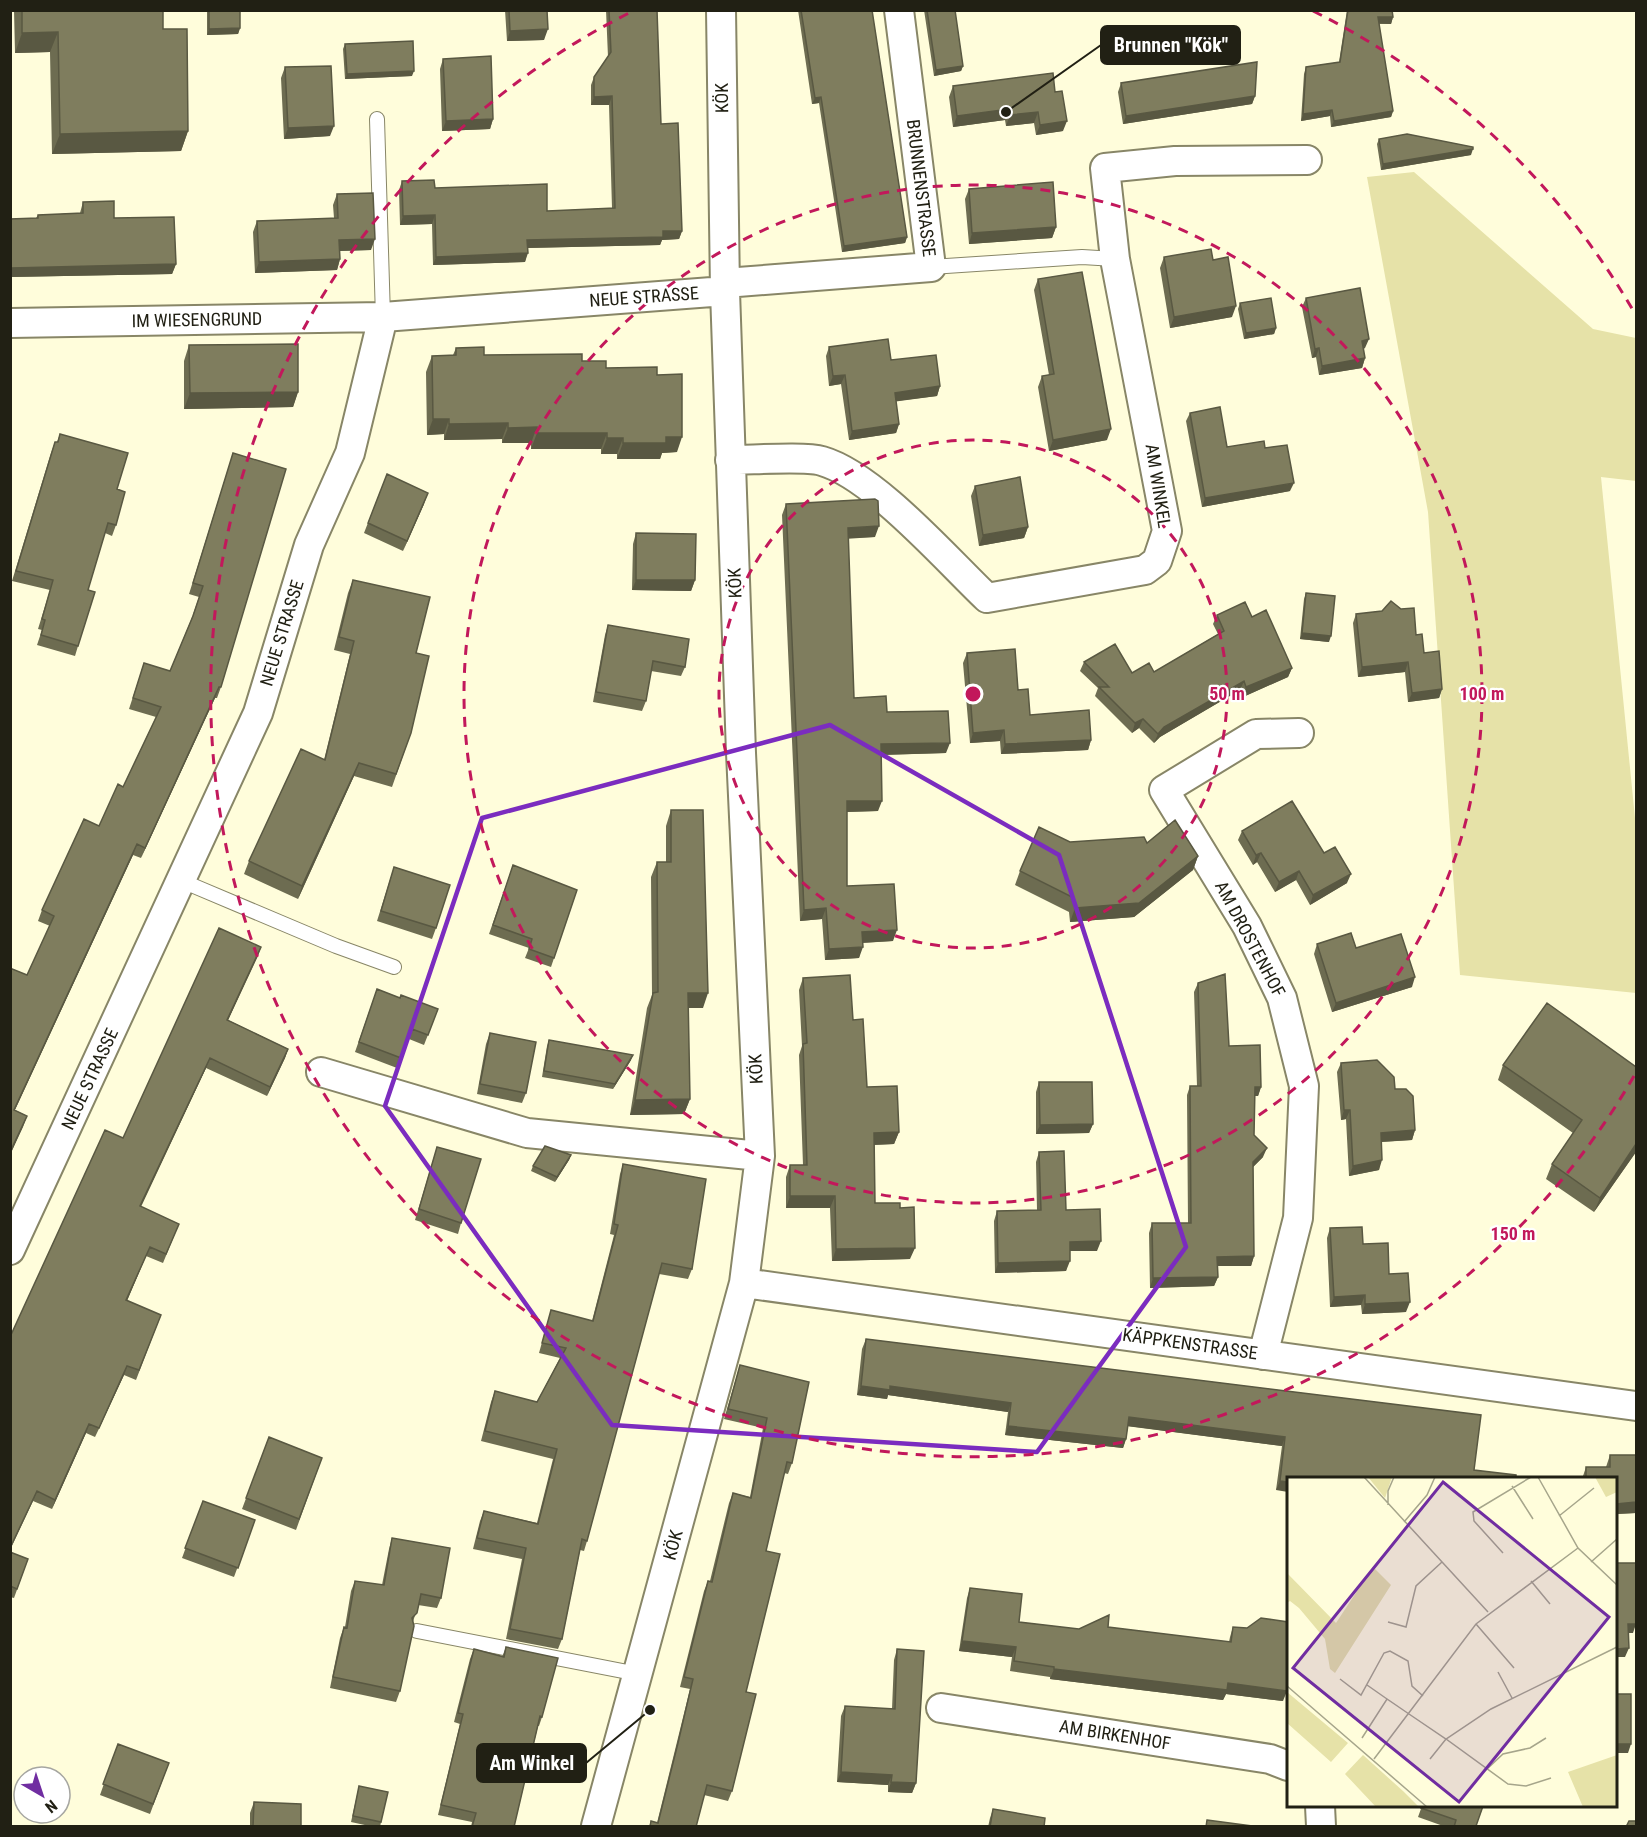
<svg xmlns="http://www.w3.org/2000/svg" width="1647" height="1837" font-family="'Roboto Condensed',sans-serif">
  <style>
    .green { fill: #e6e2a8 }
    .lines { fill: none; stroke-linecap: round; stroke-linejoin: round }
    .service-casing { stroke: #888667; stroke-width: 16 }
    .minor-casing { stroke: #888667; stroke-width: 32 }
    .service { stroke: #fff; stroke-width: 14 }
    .minor { stroke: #fff; stroke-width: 28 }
    .wall { fill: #6d6c51 }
    .shaded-wall { fill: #595842 }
    .building { fill: #7f7d5e; stroke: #595842; stroke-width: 1.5 }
    .marked { fill: none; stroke: #7b2cbf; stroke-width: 4.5; stroke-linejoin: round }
    .ring { fill: none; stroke: #c2185b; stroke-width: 3; stroke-dasharray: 10 8 }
    .labels { text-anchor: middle; stroke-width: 4.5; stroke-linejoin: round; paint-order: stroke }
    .street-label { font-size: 18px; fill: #212014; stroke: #fff }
    .inset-road { fill: none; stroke: #a6a58b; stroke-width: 1.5 }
    .view { fill: #702da1; fill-opacity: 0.15; stroke: #702da1; stroke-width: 3 }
    .inset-edge { fill: none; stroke: #212014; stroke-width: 3 }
    .centre { fill: #c2185b; stroke: #fff; stroke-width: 3 }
    .ring-label { font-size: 18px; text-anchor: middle; font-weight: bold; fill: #c2185b; stroke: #fff; stroke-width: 4.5; stroke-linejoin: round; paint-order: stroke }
    .leader { fill: none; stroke: #212014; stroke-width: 2 }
    .callout-dot { fill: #212014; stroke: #fff; stroke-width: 2 }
    .callout { fill: #212014; stroke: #212014; stroke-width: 2 }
    .callout-label { font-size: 20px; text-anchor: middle; font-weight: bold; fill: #fff }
  </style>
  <rect width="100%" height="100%" fill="#fffddb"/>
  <path class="green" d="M1414,172L1593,329L1636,338V481L1601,477L1636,828V993L1460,975L1428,512L1367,177Z"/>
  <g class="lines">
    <defs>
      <path id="service" d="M377,119L383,317
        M931,267L1082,257L1115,259
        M182,881L336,946L394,967
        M417,1631L638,1674"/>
      <path id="minor" d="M725,283L931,267L899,10
        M10,323L383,317
        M730,460C752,460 805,456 822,461C874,476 946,559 987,598L1145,570L1157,561L1167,531L1115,259L1105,168L1175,161L1307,160
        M321,1072L527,1133L760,1156
        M10,1250L258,713L309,545L350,453L383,317L725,291
        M744,1283L1636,1406
        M1263,1355L1298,1218L1304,1086L1282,998L1247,926L1164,790L1256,734L1299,733
        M941,1708L1270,1759L1288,1766
        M1320,1806L1321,1826
        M596,1826L744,1283L760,1156L741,753L725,291L721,10"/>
    </defs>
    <use href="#service" class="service-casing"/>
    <use href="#minor" class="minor-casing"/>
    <use href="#service" class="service"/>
    <use href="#minor" class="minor"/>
  </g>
  <path class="wall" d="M14,10H163V29L188,131L181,151L52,154L50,52L15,53Z
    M207,10H240V28L238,34L207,35Z
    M505,10H547L544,40L507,41Z
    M606,10H657L661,124L682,231L679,239L662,240L660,245L528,248L525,262L433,265L432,224L400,225L399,190L402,181L547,211L612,208L609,105H591V85L594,77L608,57Z
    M798,10H872L907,237L905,243L842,252L819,103L812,104Z
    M924,10H955L963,66L961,71L934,76Z
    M1347,10H1392L1393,17L1391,24H1379L1393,111L1391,117L1331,127L1330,116L1301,121L1304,74L1306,67L1339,62Z
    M1635,10H1636V45H1635Z
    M345,44L412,76L345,79L343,49Z
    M443,59L493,119L490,129L442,131L440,69Z
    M285,67L330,136L284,139L281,78Z
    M1121,83L1255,96L1252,104L1123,124L1118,92Z
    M953,86L1055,92L1063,131L1036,135L1034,123L1006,126L1005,120L953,127L949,97Z
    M1379,139L1471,155L1381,170L1377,144Z
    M969,189L1056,227L1052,238L969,244L965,199Z
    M337,194L371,250L340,251V259L337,270L255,273L253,232L257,221L334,218L333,205Z
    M83,202L114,218L176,264L172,274L10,277V219L36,218L38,215L80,213Z
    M1164,257L1213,260L1232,317L1170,328L1160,268Z
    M1038,279L1107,440L1049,451L1038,387L1042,376L1049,375L1034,290Z
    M1306,298L1365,348L1363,349L1365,358L1362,368L1319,375L1316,357L1312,358L1302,307Z
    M1240,303L1276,328L1274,334L1244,339L1238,309Z
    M189,345L298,392L293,407L184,409V361Z
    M829,347L891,360L940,386L937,396L896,401L899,424L896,433L849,440L841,384L829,386L826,356Z
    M456,348L484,355L582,361L606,368L657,375L677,452L662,453L660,459H617V454H601V449H531V443H502V439L444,440V434L427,435L426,372L432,356L453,355Z
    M1190,413L1227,447L1265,448L1290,491L1202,507L1186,421Z
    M60,434L117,489L116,525L112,536L105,533L88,590L78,646L75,656L37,645L42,630L38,629L50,590L12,581L51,453L55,442H57Z
    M233,453L221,687L217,698H215L141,858L133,855L15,1110L27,1116L10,1155V968L27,975L50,926L38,921L42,910L99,826L123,787L156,717L129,709L144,663L170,671L191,620L199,597L189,594Z
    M387,474L424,504L403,551L364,533Z
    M975,486L1028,527L1024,538L979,546L971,496Z
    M786,504L875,537L848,538L854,698L887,712L946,753L882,755L878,811L847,812V886L893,941L862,943L859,958L825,960L822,919L800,921L782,515Z
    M636,533L695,580L691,591L632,590L633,544Z
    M353,580L416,653L411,733L392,787L354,776L298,899L244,874L249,861L324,760L350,654L334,650L348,593Z
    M1306,593L1329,642L1300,639L1304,599Z
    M1356,614L1416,635L1442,689L1439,698L1408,702L1405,672L1358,677L1353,623Z
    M1217,615L1252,617L1292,668L1288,677L1243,697L1240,690L1160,737L1154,743L1139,728L1132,733L1095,696L1098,688L1080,671L1084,662L1132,673L1154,672L1218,634L1213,624Z
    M608,625L685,667L681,676L651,671L646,701L642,711L593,702L605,635Z
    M967,653L1018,690L1030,715L1091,740L1088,750L1001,754L1000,741L970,743L963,663Z
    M671,810L703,1008H688L690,1099L684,1114L630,1115L647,1008L652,995L651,877L657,862H666V826Z
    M1242,831L1324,853L1347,883L1310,905L1296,880L1275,892L1257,862L1253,865L1238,840Z
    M1070,842L1147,843L1198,856L1193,870L1134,917L1070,922L1069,912L1015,885L1020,871Z
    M513,865L577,890L551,967L525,958L529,948L489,934Z
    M394,867L436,928L432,939L377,921Z
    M1317,944L1356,948L1412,987L1332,1012L1314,954Z
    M261,947L228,1020L288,1049L285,1058L267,1096L206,1068L141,1207L179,1224L163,1263L146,1256L127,1301L161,1315L136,1380L124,1375L95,1437L86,1433L52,1509L33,1501L123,1138Z
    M803,978L853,1020L867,1087L899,1132L894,1144L874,1145L875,1203L900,1208L910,1259L832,1261L830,1208H786V1177L790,1165H803L799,1055L802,1046L799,990Z
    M1198,983L1229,1046L1261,1087L1258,1096H1255L1254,1135L1263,1157L1253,1167L1254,1256L1251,1266H1218V1277L1214,1286L1150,1288L1149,1233L1152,1223H1188L1187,1095L1190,1086H1197L1194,992Z
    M377,989L400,998L438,1009L424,1045L409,1039L397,1068L355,1052Z
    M490,1033L526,1093L522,1103L477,1094L486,1044Z
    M549,1040L631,1060L613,1089L542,1077L547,1046Z
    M1341,1063L1395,1089L1415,1130L1412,1140L1382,1142L1379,1170L1349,1176L1346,1119L1341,1120L1337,1072Z
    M1503,1065L1636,1067V1152L1594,1212L1546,1179L1552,1164L1573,1133L1498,1080Z
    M1039,1082L1093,1124L1089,1133L1036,1134V1092Z
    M437,1147L461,1223L458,1234L415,1220Z
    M1039,1152L1066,1210L1097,1251H1070L1066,1271L995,1273L994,1221L997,1211L1037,1210L1036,1162Z
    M571,1155L569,1160L555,1182L531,1171L533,1166Z
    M623,1164L692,1269L688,1279L659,1274L587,1541L584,1551L580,1550L562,1639L558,1649L506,1639L522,1559L473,1549L480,1521L484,1511L537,1523L553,1459L481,1441L491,1402L495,1391L537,1402L560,1358L539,1353L551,1310L592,1321L614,1235L610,1234L620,1174Z
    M1330,1228L1363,1244L1406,1312L1362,1314L1361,1305L1330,1307L1327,1238Z
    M866,1339L1481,1415L1276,1490L1282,1446L1128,1426L1126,1439L1123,1448L1005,1435L1008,1412L888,1395L887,1399L857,1395L862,1349Z
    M740,1365L792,1463L788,1474L784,1473L766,1551L746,1692L732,1791L728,1801L704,1795L696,1827H649L651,1821L657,1823L674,1754L690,1689L680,1687L704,1591L708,1581H710L729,1503L733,1493L750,1497L763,1428L724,1419Z
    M269,1437L322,1458L296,1530L242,1509Z
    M1610,1455L1636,1513L1616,1514V1479H1582L1586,1467H1606Z
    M203,1501L255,1520L234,1577L182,1558Z
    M392,1538L441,1598L437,1608L418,1605L413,1622L400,1691L396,1702L330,1688L340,1638L344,1627H345L351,1591L355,1581L382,1585L389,1549Z
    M10,1552L28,1559L14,1598L10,1597Z
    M970,1588L1019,1622L1079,1629L1108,1627L1229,1642L1230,1637L1233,1627L1283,1701L1226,1694L1223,1700L1050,1679V1677L1010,1671L1012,1657L959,1651L967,1598Z
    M506,1647L542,1717L539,1726H538L514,1827H471L472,1822L438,1815L460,1724L454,1722L470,1659L474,1649L502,1657Z
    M897,1649L916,1783L912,1793L888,1792V1785L837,1782L841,1716L845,1706L892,1709L894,1660Z
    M118,1744L169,1763L150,1814L100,1795Z
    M359,1786L381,1822L380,1827H374L351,1822Z
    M254,1802L301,1827H250V1813Z
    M1422,1806L1476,1826L1478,1827H1446L1418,1817Z
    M993,1809L1044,1827H988L990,1818Z"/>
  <path class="shaded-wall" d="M1378,17H1393L1391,24L1376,23Z
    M240,28L238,34L207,35L209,29Z
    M548,29L544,40L507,41L510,31Z
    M58,32L50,52L15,53L22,33Z
    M963,66L961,71L934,76L936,70Z
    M414,71L412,76L345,79L347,74Z
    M612,96L609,105H591L594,97Z
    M1255,96L1252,104L1123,124L1126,116Z
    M821,97L819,103L812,104L815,98Z
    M1009,109L1005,120L953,127L957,116Z
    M1332,110L1330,116L1301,121L1303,114Z
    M1393,111L1391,117L1331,127L1334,121Z
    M1038,112L1034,123L1006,126L1010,115Z
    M493,119L490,129L442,131L446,121Z
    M1067,121L1063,131L1036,135L1040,125Z
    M334,126L330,136L284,139L288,128Z
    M188,131L181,151L52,154L60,134Z
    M1473,149L1471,155L1381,170L1383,164Z
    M435,215L432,224L400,225L403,216Z
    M1056,227L1052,238L969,244L972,233Z
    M663,231H682L679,239L662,240L660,245L524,248L527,240Z
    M907,237L905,243L842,252L844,246Z
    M375,239L371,250L336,251L339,240Z
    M528,253L525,262L433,265L436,257Z
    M340,259L337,270L255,273L259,262Z
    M176,264L172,274L10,277V268Z
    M1236,306L1232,317L1170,328L1174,317Z
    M1276,328L1274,334L1244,339L1246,333Z
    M1369,339L1365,348L1358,350L1362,341Z
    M1319,348L1316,357L1312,358L1315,349Z
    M1365,358L1362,368L1319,375L1322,366Z
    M845,375L841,384L829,386L833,376Z
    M940,386L937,396L892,402L895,393Z
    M298,392L293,407L184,409L190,393Z
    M433,419H449L444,434L427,435Z
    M508,423L502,439L444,440L449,424Z
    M899,424L896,433L849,440L852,431Z
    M537,427L531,443H502L508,428Z
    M1111,429L1107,440L1049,451L1053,440Z
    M537,433H607L601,449H531Z
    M666,437H682L677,452L662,453L660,459H617L623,443Z
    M607,438H623L617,454H601Z
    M1294,483L1290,491L1202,507L1205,498Z
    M428,493L424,504L403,551L407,541Z
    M879,526L875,537L844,539L848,528Z
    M1028,527L1024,538L979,546L983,535Z
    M636,580H695L691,591L632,590Z
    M1302,633L1331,636L1329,642L1300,639Z
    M1408,662L1405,672L1358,677L1362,667Z
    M1292,668L1288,677L1243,697L1246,687Z
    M1244,681L1240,690L1160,737L1154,743L1158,734L1164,727Z
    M219,687L215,698L141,858L145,848Z
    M1442,689L1439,698L1408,702L1412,693Z
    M1143,719L1139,728L1132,733L1135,723Z
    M1004,730L1000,741L970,743L973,733Z
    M1091,740L1088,750L1001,754L1005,744Z
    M950,743L946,753L877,755L881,744Z
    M359,763L354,776L298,899L302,886Z
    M847,801H882L878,811L843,812Z
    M137,844L133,855L10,1120L14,1110Z
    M1261,853L1257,862L1253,865L1256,855Z
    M1198,856L1193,870L1134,917L1070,922L1075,908Z
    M1299,871L1296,880L1275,892L1279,882Z
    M1351,874L1347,883L1310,905L1313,895Z
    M826,908L822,919L800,921L804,910Z
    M897,930L893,941L858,943L862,932Z
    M261,947L258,956L224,1029L227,1020Z
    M863,947L859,958L825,960L829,949Z
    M1415,977L1412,987L1332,1012L1336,1003Z
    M688,993H708L703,1008H683Z
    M288,1049L285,1058L267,1096L270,1087Z
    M633,1055L631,1060L613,1089L615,1084Z
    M210,1058L206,1068L136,1216L140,1206Z
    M1255,1087H1261L1258,1096H1251Z
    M690,1099L684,1114L630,1115L635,1100Z
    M1344,1110H1350L1346,1119L1341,1120Z
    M27,1116L23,1127L10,1155V1152Z
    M1093,1124L1089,1133L1036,1134L1040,1125Z
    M1415,1130L1412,1140L1378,1142L1381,1133Z
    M899,1132L894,1144L869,1145L874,1133Z
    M1636,1144V1152L1594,1212L1600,1198Z
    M1267,1148L1263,1157L1249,1171L1253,1162Z
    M571,1155L569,1160L555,1182L557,1177Z
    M1382,1160L1379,1170L1349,1176L1353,1166Z
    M790,1196H835L830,1208H786Z
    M1101,1241L1097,1251H1066L1070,1242Z
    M150,1247L146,1256L123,1310L126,1300Z
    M915,1248L910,1259L832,1261L836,1249Z
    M1254,1256L1251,1266H1214L1217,1257Z
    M1070,1261L1066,1271L995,1273L998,1263Z
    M1218,1277L1214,1286L1150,1288L1153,1278Z
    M1365,1295L1361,1305L1330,1307L1334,1297Z
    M1410,1302L1406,1312L1362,1314L1365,1304Z
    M127,1366L124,1375L95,1437L99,1428Z
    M861,1386H890L1011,1403L1008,1412L888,1395L887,1399L857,1395Z
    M1129,1417L1285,1437L1282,1446L1126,1426Z
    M89,1424L86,1433L52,1509L55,1500Z
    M1008,1426L1126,1439L1123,1448L1005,1435Z
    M1280,1481L1288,1482V1492L1276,1490Z
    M37,1491L33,1501L10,1550V1548Z
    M1636,1502V1513L1616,1514V1504Z
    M1628,1624H1636L1633,1633H1625Z
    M962,1641L1016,1647L1012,1657L959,1651Z
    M1629,1648L1625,1657H1616V1649Z
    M1054,1669L1228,1683L1287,1691L1283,1701L1226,1694L1223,1700L1050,1679Z
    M1616,1744H1631L1628,1753H1616Z
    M841,1772L892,1775L888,1785L837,1782Z
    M891,1782L916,1783L912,1793L888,1792Z"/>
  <path class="building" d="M22,10H163V29H187L188,131L60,134L58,32L22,33Z
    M209,10H240V28L209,29Z
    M509,10H547L548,29L510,31Z
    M609,10H657L661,124L678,123L682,231H663V237L527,240L528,253L436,257L435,215L403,216L402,181L434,180L435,188L547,184V211L615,208L612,96L594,97V77L611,52Z
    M801,10H872L907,237L844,246L821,97L815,98Z
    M927,10H955L963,66L936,70Z
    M1348,10H1392L1393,17H1378L1393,111L1334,121L1332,110L1303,114L1306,67L1340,62Z
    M413,41L414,71L347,74L345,44Z
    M491,56L493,119L446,121L443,59Z
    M1257,62L1255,96L1126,116L1121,83Z
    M331,66L334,126L288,128L285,67Z
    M1053,73L1055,92L1062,91L1067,121L1040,125L1038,112L1010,115L1009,109L957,116L953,86Z
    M1407,134L1473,147V149L1383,164L1379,139Z
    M1053,182L1056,227L972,233L969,189Z
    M373,193L375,239L339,240L340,259L259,262L257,221L338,218L337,194Z
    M114,201V218L174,217L176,264L10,268V219L38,218V215L83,213V202Z
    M1211,249L1213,260L1228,257L1236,306L1174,317L1164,257Z
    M1082,272L1111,429L1053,440L1042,376L1054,374L1038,279Z
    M1360,288L1369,339L1362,341L1365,358L1322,366L1319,348L1315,349L1306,298Z
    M1271,298L1276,328L1246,333L1240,303Z
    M888,339L891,360L936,355L940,386L895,393L899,424L852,431L845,375L833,376L829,347Z
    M298,344V392L190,393L189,345Z
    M484,347V355L582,354V361H606V368L657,367V375L682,374V437H666V443H623V438H607V433H537V427L508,428V423L449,424V419H433L432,356L456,355V348Z
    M1220,407L1227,447L1264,441L1265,448L1287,445L1294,483L1205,498L1190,413Z
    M60,434L128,453L117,489L125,492L116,525L108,523L88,590L95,592L78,646L41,635L45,620L42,619L53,580L16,571L55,442H58Z
    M233,453L286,469L221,687H219L145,848L137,844L14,1110L27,1116L10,1152V968L27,975L54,916L42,910L84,819L99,826L118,784L123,787L161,707L133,698L144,663L170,671L193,616L203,586L193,583Z
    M387,474L428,493L407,541L368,523Z
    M1020,477L1028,527L983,535L975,486Z
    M875,499L878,501L879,526L848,528L854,698L886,696L887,712L948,711L950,743L881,744L882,801H847V886L894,884L897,930L862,932L863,947L829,949L826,908L804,910L786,504Z
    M636,533L696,534L695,580H636Z
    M353,580L430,597L416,653L429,656L411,733L396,774L359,763L302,886L249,861L301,749L325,760L354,641L339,637Z
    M1306,593L1335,596L1331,636L1302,633Z
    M1391,601L1401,609L1414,608L1416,635L1422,634L1424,653L1439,651L1442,689L1412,693L1408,662L1362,667L1356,614L1382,611Z
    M1245,602L1252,617L1266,610L1292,668L1246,687L1244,681L1164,727L1158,734L1143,719L1135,723L1099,687H1109L1084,662L1115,644L1132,673L1149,663L1154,672L1224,631L1217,615Z
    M608,625L689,639L685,667L653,661L646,701L596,692Z
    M1015,649L1018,690L1028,689L1030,715L1089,710L1091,740L1005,744L1004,730L973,733L967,653Z
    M1292,801L1324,853L1335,847L1351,874L1313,895L1299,871L1279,882L1261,853L1256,855L1242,831Z
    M671,810H703L708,993H688L690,1099L635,1100L653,993L658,992L657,862H671Z
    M1175,820L1198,856L1139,903L1075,908L1074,898L1020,871L1039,827L1070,842L1144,837L1147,843Z
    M513,865L577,890L554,958L529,949L532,939L493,925Z
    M394,867L450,885L436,928L381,911Z
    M219,928L261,947L227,1020L288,1049L270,1087L210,1058L140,1206L179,1224L166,1254L150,1247L126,1300L161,1315L139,1370L127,1366L99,1428L89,1424L55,1500L37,1491L10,1548V1337L105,1130L123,1138Z
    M1351,933L1356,948L1401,934L1415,977L1336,1003L1317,944Z
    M1225,974L1229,1046L1260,1045L1261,1087H1255L1254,1135L1267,1148L1253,1162L1254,1256L1217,1257L1218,1277L1153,1278L1152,1223H1191L1190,1086H1201L1198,983Z
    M850,975L853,1020L863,1019L867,1087L897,1086L899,1132L874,1133L875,1203H900V1208L914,1207L915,1248L836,1249L835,1196H790V1165H807L803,1044L807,1043L803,978Z
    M377,989L400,998L401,995L438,1009L428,1035L412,1029L401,1058L359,1042Z
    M1547,1003L1636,1067V1144L1600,1198L1552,1164L1582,1120L1503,1065Z
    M490,1033L536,1042L526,1093L480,1084Z
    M549,1040L633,1055L615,1084L544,1071Z
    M1377,1060L1394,1077L1395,1089H1406L1413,1096L1415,1130L1381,1133L1382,1160L1353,1166L1350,1110H1344L1341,1063Z
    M1039,1082H1092L1093,1124L1040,1125Z
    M545,1146L571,1155L557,1177L533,1166Z
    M437,1147L481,1159L461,1223L419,1209Z
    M1064,1151L1066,1210L1100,1209L1101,1241L1070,1242V1261L998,1263L997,1211L1041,1210L1039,1152Z
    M623,1164L706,1179L692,1269L662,1263L587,1541L582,1539L562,1639L510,1629L526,1548L477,1538L484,1511L538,1524L557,1449L485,1431L495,1391L537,1402L566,1348L542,1343L551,1310L593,1321L618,1225L614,1224Z
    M1362,1227L1363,1244L1388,1243L1389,1274L1408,1273L1410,1302L1365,1304V1295L1334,1297L1330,1228Z
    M866,1339L1481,1415L1474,1470L1516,1475V1479H1288V1482L1280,1481L1285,1437L1129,1417L1126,1439L1008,1426L1011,1403L890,1386V1390L861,1386Z
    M740,1365L809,1382L792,1463L787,1462L766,1551L780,1554L746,1692L756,1694L732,1791L707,1785L696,1827H650L651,1821L658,1823L678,1743L693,1679L684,1677L708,1581L712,1582L733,1493L751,1498L767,1418L728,1409Z
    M269,1437L322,1458L299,1519L246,1498Z
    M1610,1455H1636V1502L1616,1504V1479H1586V1467H1610Z
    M203,1501L255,1520L238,1568L185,1548Z
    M392,1538L450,1548L441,1598L421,1594L417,1613L412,1618L414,1626L400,1691L333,1677L344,1627L347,1628L355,1581L384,1585Z
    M10,1552L28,1559L17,1589L10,1586Z
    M1616,1563H1636V1624H1628L1629,1648L1616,1649Z
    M970,1588L1022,1594L1019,1622L1079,1629L1109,1615L1108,1627L1231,1642L1233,1627L1247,1628L1261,1618L1288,1622V1679L1287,1691L1228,1683L1227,1690L1054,1669V1667L1014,1661L1016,1647L962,1641Z
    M506,1647L558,1658L542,1717L540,1716L514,1827H472L476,1813L441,1805L463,1714L458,1713L474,1649L504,1657Z
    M897,1649L924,1651L916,1783L891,1782L892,1775L841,1772L845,1706L895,1709Z
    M1616,1694H1631V1744H1616Z
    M118,1744L169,1763L153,1804L103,1784Z
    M359,1786L388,1792L381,1822L353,1816Z
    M254,1802L301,1804V1827H253Z
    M1422,1806H1483L1476,1826L1478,1827H1454L1456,1820L1421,1808Z
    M993,1809L1045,1818L1044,1827H990Z
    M1207,1820L1260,1827H1206Z
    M1629,1821H1636V1827H1626Z"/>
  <path class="marked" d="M830,725L1059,855L1186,1247L1037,1452L612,1425L385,1106L482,818Z"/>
  <g class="ring">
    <circle cx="973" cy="694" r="254"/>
    <circle cx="973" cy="694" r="509"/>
    <path d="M1634 1076A763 763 0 1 1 633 11M1313 11A763 763 0 0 1 1634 312"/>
  </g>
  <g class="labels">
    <g class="street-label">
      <text transform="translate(722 98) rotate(-91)" y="6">KÖK</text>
      <text transform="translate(921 188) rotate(83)" y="6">BRUNNENSTRASSE</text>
      <text transform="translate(644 297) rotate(-4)" y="6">NEUE STRASSE</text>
      <text transform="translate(197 320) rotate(-1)" y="6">IM WIESENGRUND</text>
      <text transform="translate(1158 486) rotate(81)" y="6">AM WINKEL</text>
      <text transform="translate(735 583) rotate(-92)" y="6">KÖK</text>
      <text transform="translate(282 633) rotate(-73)" y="6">NEUE STRASSE</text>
      <text transform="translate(1250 939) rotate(62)" y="6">AM DROSTENHOF</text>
      <text transform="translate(756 1069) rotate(-93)" y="6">KÖK</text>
      <text transform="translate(90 1079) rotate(-65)" y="6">NEUE STRASSE</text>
      <text transform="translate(1190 1344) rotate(8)" y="6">KÄPPKENSTRASSE</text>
      <text transform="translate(673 1545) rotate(-75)" y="6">KÖK</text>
      <text transform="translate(1115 1735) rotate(9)" y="6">AM BIRKENHOF</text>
    </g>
  </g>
  <g transform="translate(1287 1477)">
    <rect width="330" height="330" fill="#fffddb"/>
    <path d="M81,0H105L98,21ZM308,0H330V15L319,20ZM86,90L104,108L48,196L43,192L38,162L12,131L3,124L0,126V96L49,146ZM0,215L61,266L44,285L0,246ZM76,278L116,314L132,330H89L58,297ZM330,278V330H296L281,295Z" fill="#e6e2a8"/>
    <path class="inset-road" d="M77,0L201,135M251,0L291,71L330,108M225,9L246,42M101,28V14L107,0M272,39L307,11M117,45L140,18L148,0M216,76L187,44L186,35L244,0M304,85L330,62M244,104L263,127M101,145L119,150L129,109L155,85M189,147L227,191M211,195L225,221M53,202L74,218L97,176L103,174L121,184L125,209L136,219M80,208L100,222M0,209L140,330M122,237L159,262L204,232L330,170M75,261L100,222L122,237M87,282L189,147L291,71M143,282L159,262L221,307L239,309L264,301M199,293L216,277L243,271L259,261"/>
    <path class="view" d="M156,5L322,140L172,325L6,191Z"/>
    <rect width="330" height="330" class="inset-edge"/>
  </g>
  <circle cx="973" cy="694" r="9" class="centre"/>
  <g class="ring-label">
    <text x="1227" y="700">50 m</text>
    <text x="1482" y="700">100 m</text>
    <text x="1513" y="1240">150 m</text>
  </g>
  <path class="leader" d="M1006 112L1101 45M650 1710L586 1763"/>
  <g class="callout-dot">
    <circle cx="1006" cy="112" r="6"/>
    <circle cx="650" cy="1710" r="6"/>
  </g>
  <g class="callout">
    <rect x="1101" y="26" width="139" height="38" rx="6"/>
    <rect x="477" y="1744" width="109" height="38" rx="6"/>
  </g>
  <g class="callout-label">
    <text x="1171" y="52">Brunnen "Kök"</text>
    <text x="532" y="1770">Am Winkel</text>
  </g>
  <rect width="1647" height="1837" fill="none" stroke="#212014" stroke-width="24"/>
  <g transform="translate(42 1795) rotate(141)"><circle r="28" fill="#ffffff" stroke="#a6a6a1" stroke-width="1.5"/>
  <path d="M0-4.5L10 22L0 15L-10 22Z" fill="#702da1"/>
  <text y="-9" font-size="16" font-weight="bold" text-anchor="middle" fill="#212014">N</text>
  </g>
</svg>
